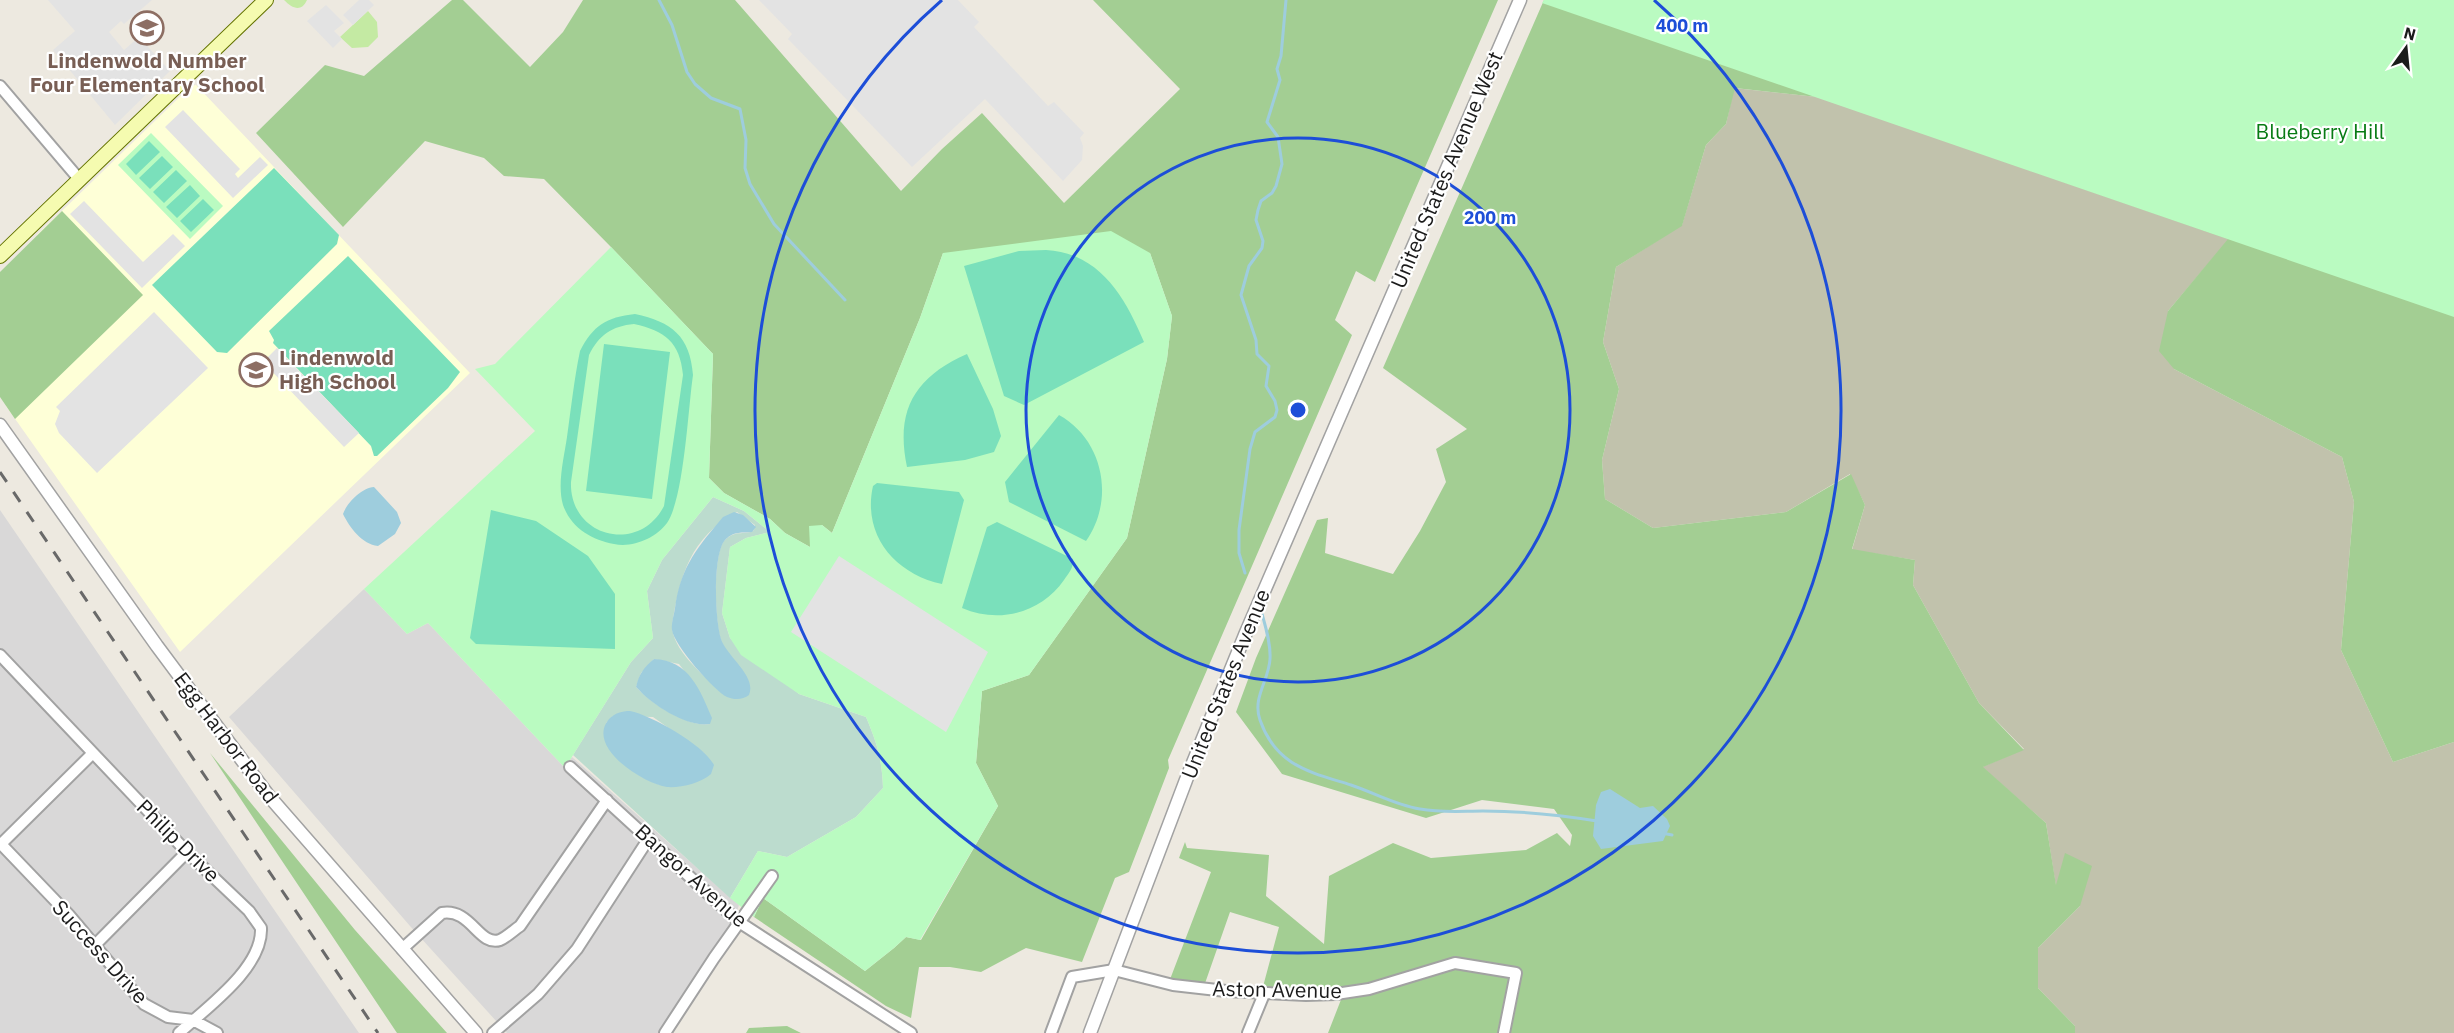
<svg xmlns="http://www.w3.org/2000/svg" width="2454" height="1033" font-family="'IBM Plex Sans',sans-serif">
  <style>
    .residential { fill: #d9d8d8 }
    .education { fill: #feffd7 }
    .construction { fill: #c1c2ac }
    .grass { fill: #c4eaa3 }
    .forest { fill: #a3ce93 }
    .wetland { fill: #bcdcce; fill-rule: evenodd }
    .park { fill: #bafbc1 }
    .pitch { fill: #7ae0bb; fill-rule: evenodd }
    .parking { fill: #e3e3e3 }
    .water { fill: #9ecddd }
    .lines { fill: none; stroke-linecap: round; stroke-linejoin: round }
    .stream { stroke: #9ecddd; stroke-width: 3 }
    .minor-casing { stroke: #a2a2a2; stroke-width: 14 }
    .tertiary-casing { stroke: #a2a2a2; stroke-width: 15 }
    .secondary-casing { stroke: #647301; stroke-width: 16 }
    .minor { stroke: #fff; stroke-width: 10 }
    .tertiary { stroke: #fff; stroke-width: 12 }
    .secondary { stroke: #f5fbb0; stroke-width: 14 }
    .rail { stroke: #696969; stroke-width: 3; stroke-dasharray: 12 12; stroke-linecap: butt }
    .ring { fill: none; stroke: #1d4ed8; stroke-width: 3 }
    .labels { text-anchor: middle; stroke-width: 4.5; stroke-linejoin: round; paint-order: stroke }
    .education-label { font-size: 21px; font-weight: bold; fill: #785e54; stroke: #fff }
    .park-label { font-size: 21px; fill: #087b14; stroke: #fff }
    .street-label { font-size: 21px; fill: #1b1b1b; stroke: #fff }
    .centre { fill: #1d4ed8; stroke: #fff; stroke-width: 3 }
    .ring-label { font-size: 18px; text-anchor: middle; font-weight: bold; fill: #1d4ed8; stroke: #fff; stroke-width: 4.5; stroke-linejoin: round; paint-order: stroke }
  </style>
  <rect width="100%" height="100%" fill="#ede9e0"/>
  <path class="residential" d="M0,510L195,795L359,1033H0Z
    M364,589L407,634L428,623L564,767L572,757L739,905L734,920L658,1033H507L410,926L229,717Z"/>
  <path class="education" d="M196,85L470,373L180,652L6,406L106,310L37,235L191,86Z"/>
  <path class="construction" d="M1734,88L1817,97L2229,239L2168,311L2174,369L2342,457L2354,502L2341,650L2393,762L2454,742V1033H2075V1026L2038,988V948L2080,906L2056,887L2046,823L1982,767L2024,749L1979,703L1913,585L1915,560L1852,550L1865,505L1850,474L1786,512L1653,528L1605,499L1602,460L1619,389L1603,342L1616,267L1682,225L1706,145L1726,124Z"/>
  <path class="grass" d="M284,0H307C301,13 292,8 284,0Z
    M368,11L377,22L378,37L368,47L352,48L340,37Z"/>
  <path class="forest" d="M452,0H463L530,67L563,32L583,0H735L901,191L942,149L982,113L1064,203L1180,89L1093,0H1498L1375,282L1356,271L1335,320L1352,335L1168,760L1169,768L1129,872L1115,878L1082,962L1026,948L981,972L950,967H919L911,1018L886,1006L754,917L763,898L865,971L894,948L906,937L921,940L998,806L976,763L982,691L1029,675L1127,538L1167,359L1172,316L1150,253H943L920,318L832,533L822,525L810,547L785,533L770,519L724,493L709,478L713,354L611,247L544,179L504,176L484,158L425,141L343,227L256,133L325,65L364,76Z
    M1544,0H2454V742L2393,762L2341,650L2354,502L2342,457L2174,369L2159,351L2168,311L2228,239L1817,97L1735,88L1726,124L1706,145L1682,226L1616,267L1603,342L1619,389L1602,460L1605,499L1653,528L1786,512L1851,474L1865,505L1852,549L1915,560L1913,585L1979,703L2024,750L1983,767L2046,823L2056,885L2065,853L2092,866L2080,906L2038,948V988L2075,1026V1033H1328L1344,992L1261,994L1279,927L1230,912L1203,989L1169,982L1211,872L1179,858L1185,842L1187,848L1269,855L1266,896L1324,944L1329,876L1393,843L1431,858L1526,850L1557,833L1570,846L1572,835L1554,809L1482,800L1426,818L1282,774L1236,712L1256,658L1317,520L1328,518L1325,553L1393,574L1420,531L1446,482L1436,449L1467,429L1383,368Z
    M62,211L143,295L15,419L0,397V272Z
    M210,753L355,930L447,1033H397Z
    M787,1026L801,1033H746L749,1028Z"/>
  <path class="wetland" d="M713,497L744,511L770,532L746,538L730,547L722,613L730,638L799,694L866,717C877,743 882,759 883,788L856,817L787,857L758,851L730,898L573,755L631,662L653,638L647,591L662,560ZM737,512L755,525L754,530C746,536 736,529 725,540C712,553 715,623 721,640C726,653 734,662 743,671L718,690C702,673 672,650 672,625C680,575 690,538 737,512ZM654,659L679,664L685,672L710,724C690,728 654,705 640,691L636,687L641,673ZM613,716L653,717L704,753L660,785C621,770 621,759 606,723Z"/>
  <path class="park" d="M1544,0H2454V317L1542,3Z
    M151,133L223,206L190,239L118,165Z
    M1111,231L1150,253L1172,316L1167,359L1127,538L1029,675L982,691L976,763L998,806L920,940L906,937L894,948L865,971L763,898L754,917L730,898L758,851L787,857L856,817L883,788C882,759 877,743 866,717L799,694L741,655L730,638L722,613L730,547L746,538L770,532L744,511L713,497L662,560L647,591L653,638L631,662L565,768L428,623L407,634L364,589L535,431L475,369L495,364L611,247L713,354L709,478L724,493L770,519L785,533L810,547L809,526L822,525L832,533L920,318L943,253Z"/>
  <path class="pitch" d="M149,141L160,152L136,175L126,164Z
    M162,156L173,167L150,189L139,178Z
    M274,168L339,235L337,244L227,353L217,352L152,285Z
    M176,170L187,181L164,203L153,192Z
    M190,185L200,196L177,218L166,207Z
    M203,199L214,210L191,232L180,221Z
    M1046,250C1100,253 1125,297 1144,342L1024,405L1004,396L964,266L1019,251Z
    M348,256L460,372L448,388L377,456H374L371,446L273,343L274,340L269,331Z
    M635,314C672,322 690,336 693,375C688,409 684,498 667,523C656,538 633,548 614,544C592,540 571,528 563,505C557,484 564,458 567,437C571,409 574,380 580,351C593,326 606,317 635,314ZM634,324C665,331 680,342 683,375L664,506C639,555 569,537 571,482L589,355C599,335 612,326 634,324Z
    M604,344L670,352L652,499L586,491Z
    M967,354L993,409L1001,436L994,452L965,460L907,467C895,410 915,377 967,354Z
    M1059,415C1104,440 1115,500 1086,541L1009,502L1005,482Z
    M877,483L959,492L964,500L942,584C895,574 862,535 873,486Z
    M491,510L536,521L588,556L615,594V649L476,644L470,638Z
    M997,522L1073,559C1074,567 1069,573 1064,580C1041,613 999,624 962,608L987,527Z"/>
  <path class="parking" d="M48,0H152L124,24L121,21L109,32L124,50L139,37L170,71L115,125L53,50L75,31Z
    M359,0H369L374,5L353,25L343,15Z
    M759,0H958L979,22L974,27L1048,106L1054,102L1084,133L1080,138L1083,146L1082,160L1063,181L985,99L912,167L788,39L792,34Z
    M326,5L344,23L334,31L342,39L333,48L307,21Z
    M183,110L240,169L235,174L238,178L260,157L268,165L233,198L165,127Z
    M84,201L143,262L173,234L185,246L142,288L70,214Z
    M154,312L208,368L97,473L59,433L55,424L60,411L56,407Z
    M277,348L359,433L344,447L263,362Z
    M839,556L988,652L946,732L791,632Z"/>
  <path class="water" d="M374,487L397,512L401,523L395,534L378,546C362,544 350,528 343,514C347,503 361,488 374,487Z
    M734,512L743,515L756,527L752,532C742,533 734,531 726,539C712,552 715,621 721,639C727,657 757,676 749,695C743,700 734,700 727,697C714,691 674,645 672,630C671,623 674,615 675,608C680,571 694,551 718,523L723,517Z
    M654,659C689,660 700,690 712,718L710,724C689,728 654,706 640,691L636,687C639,674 644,667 654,659Z
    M630,711C651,715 704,745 714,765L711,774C701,783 681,788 667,787C644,784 585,747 609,719C615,713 622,711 630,711Z
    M1610,789L1640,808L1653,806L1667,819L1670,826L1663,841L1601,849L1593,836L1596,805L1601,792Z"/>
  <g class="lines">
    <path class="stream" d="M659,0L672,25L687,72L695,84L711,98L740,109L746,140L745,168L750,184L774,224L845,300
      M1245,573L1239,553V530L1250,449L1255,432L1275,417L1277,410L1275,401L1266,386L1269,366L1257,354L1256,340L1241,295L1249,266L1262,248L1263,241L1256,220L1258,210L1261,201L1272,193L1276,186L1282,164L1278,137L1267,122L1280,80L1277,69L1281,56L1286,0
      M1261,610C1265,625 1271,643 1270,659C1269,680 1252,698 1260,720C1276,766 1310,772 1351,785C1375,793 1395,805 1420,809C1442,813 1462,811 1483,811C1521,811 1560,815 1597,821
      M1662,833L1672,835"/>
    <defs>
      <path id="minor" d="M0,86L79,179
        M0,655L187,852L249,911L261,928C263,968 206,1008 179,1033
        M570,767L739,922L911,1033
        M0,843L69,915L144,1004L168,1017L193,1020L217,1033
        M1,844L93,753
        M94,946L187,852
        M402,949L442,913C471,908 479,947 500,940C507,937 514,930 520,926L607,800
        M493,1033L538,994L577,949L649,838
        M665,1033L714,958L772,876
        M1051,1033L1072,977L1114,970L1173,985L1226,991L1306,995L1336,994L1369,989L1455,963L1516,973L1504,1033
        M1248,1033L1264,994"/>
      <path id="tertiary" d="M0,425L157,646L268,795L476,1033
        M1090,1033L1186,780L1245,635L1520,0"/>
      <path id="secondary" d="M0,256L266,0"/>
    </defs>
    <use href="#minor" class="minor-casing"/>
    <use href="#tertiary" class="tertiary-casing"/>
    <use href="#secondary" class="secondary-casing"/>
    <use href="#minor" class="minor"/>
    <use href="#tertiary" class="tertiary"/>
    <use href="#secondary" class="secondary"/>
    <path class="rail" d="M0,472L378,1033"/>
  </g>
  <g class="ring">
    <circle cx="1298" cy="410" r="272"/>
    <path d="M1654 0A543 543 0 1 1 942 0"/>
  </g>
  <defs>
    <symbol id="school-ring" viewBox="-11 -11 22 22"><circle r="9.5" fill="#fff" stroke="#8d6e63" stroke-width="1.5"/><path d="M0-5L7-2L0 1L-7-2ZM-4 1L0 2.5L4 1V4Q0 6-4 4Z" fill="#8d6e63"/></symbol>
  </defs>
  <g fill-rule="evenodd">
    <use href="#school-ring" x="128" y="9" width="38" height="38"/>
    <use href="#school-ring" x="237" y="351" width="38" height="38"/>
  </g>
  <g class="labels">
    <g class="education-label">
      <text x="147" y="68">Lindenwold Number<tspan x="147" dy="24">Four Elementary School</tspan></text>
      <text x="279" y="365" text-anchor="start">Lindenwold<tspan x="279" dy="24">High School</tspan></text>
    </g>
    <g class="park-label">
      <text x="2320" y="139">Blueberry Hill</text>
    </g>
    <g class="street-label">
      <text transform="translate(1447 170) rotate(-67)" y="7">United States Avenue West</text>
      <text transform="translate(1226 684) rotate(-68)" y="7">United States Avenue</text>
      <text transform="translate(226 738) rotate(53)" y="7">Egg Harbor Road</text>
      <text transform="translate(178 841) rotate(45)" y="7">Philip Drive</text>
      <text transform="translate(691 876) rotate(42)" y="7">Bangor Avenue</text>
      <text transform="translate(100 952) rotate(48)" y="7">Success Drive</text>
      <text transform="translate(1277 990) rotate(1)" y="7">Aston Avenue</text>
    </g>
  </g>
  <circle cx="1298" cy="410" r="9" class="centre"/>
  <g class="ring-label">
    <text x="1682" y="32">400 m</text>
    <text x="1490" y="224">200 m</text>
  </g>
  <g transform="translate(2406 48) rotate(15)" stroke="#ffffff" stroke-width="4.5" paint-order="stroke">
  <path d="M0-4.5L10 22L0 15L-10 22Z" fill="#1b1b1b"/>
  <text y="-9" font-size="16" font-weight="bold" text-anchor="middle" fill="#1b1b1b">N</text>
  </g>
</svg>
